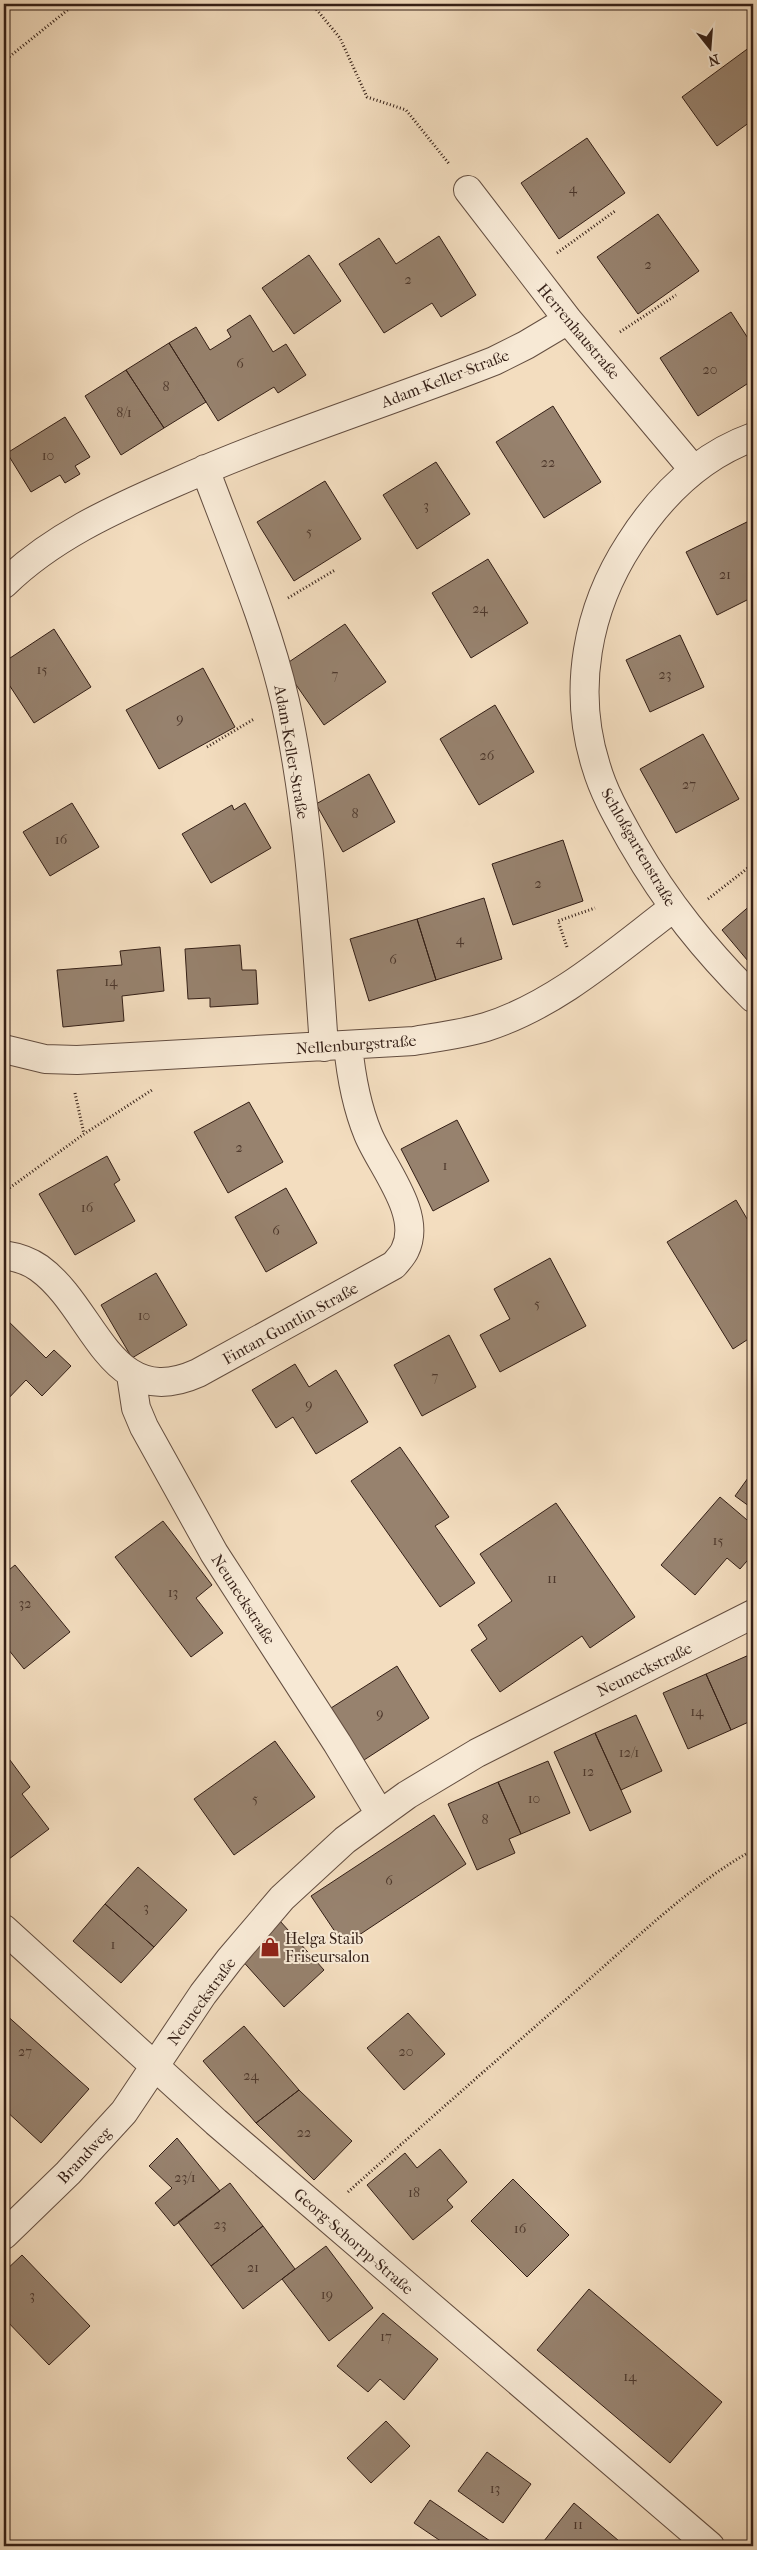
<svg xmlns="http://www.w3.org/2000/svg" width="757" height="2550" font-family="'IM FELL French Canon',serif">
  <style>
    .building { fill: #97826e; stroke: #341f16 }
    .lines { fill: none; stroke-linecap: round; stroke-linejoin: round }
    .minor-casing { stroke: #644e40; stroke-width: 30 }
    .path { stroke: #341f16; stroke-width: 3; stroke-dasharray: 1 2.5; stroke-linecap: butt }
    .minor { stroke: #f7e9d5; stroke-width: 28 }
    .labels { text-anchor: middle; stroke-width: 4; stroke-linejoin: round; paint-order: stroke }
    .number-label { font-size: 14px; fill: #4d382c }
    .street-label { font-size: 16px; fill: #341f16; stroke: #f7e9d5 }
    .poi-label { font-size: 16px; fill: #341f16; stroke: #f7e9d5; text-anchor: start }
  </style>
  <rect width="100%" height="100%" fill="#f3ddbf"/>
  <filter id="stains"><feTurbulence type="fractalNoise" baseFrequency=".004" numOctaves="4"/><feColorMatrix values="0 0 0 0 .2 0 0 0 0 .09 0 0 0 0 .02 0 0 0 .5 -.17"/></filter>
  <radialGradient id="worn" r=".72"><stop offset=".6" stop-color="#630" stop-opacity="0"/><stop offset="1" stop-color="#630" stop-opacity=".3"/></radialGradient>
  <path class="building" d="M750,47L753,51V127L750,122L717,146L682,97Z
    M587,138L625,193L559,239L521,183Z
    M658,214L699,271L638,314L597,257Z
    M439,236L476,295L441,317L432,303L384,333L339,264L379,238L396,264Z
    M309,255L341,301L294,334L262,288Z
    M731,312L753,346V380L698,416L660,358Z
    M250,315L273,352L286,344L306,375L278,393L274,387L218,421L169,343L196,327L210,350L231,337L227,330Z
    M169,343L206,402L164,428L126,370Z
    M126,370L164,428L121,455L85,396Z
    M553,406L601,482L544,518L496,442Z
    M65,417L90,457L75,466L80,474L65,483L60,475L31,492L7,453Z
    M436,462L470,514L417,549L383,495Z
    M325,481L361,539L294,581L257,522Z
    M753,519V597L717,615L686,552Z
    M488,559L528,623L471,658L432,593Z
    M345,624L386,682L324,725L283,666Z
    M54,629L91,687L34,723L4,677V662Z
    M680,635L704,687L650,712L626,660Z
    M203,668L235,727L159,769L126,710Z
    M495,705L534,772L479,805L440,739Z
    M703,734L739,799L676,833L640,769Z
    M369,774L395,822L343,852L316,804Z
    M72,803L99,847L50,876L23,832Z
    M245,803L271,848L211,883L182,834L232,805L234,810Z
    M563,840L583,901L513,925L492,864Z
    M484,898L502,959L436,980L417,919Z
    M753,903V967L722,930Z
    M417,919L436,980L369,1001L350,939Z
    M240,945L242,970H256L258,1004L210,1007V998L188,999L185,949Z
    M160,947L164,991L122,996L124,1021L63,1027L57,970L122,965L120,951Z
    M249,1102L283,1162L228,1193L194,1132Z
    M457,1120L489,1181L433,1211L401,1149Z
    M107,1156L120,1180L114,1184L135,1221L75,1255L39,1194Z
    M286,1188L317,1243L266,1272L235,1217Z
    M736,1200L753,1229V1336L733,1349L667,1242Z
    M550,1258L586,1326L500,1372L480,1335L510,1319L494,1289Z
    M156,1273L187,1325L132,1358L101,1305Z
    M4,1317L46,1358L54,1350L71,1366L42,1396L26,1380L4,1403Z
    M449,1335L476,1387L422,1416L394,1365Z
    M295,1364L309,1387L336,1370L368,1422L316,1454L293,1417L276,1428L252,1390Z
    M400,1447L449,1517L435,1526L475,1583L440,1607L351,1481Z
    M753,1471V1509L735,1496Z
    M720,1497L753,1525V1554L740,1569L727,1558L695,1595L661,1565Z
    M556,1503L635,1617L590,1648L582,1636L500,1692L471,1650L487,1639L478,1625L512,1601L480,1554Z
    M163,1521L212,1585L196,1598L223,1633L191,1657L115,1557Z
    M15,1565L70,1632L24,1669L4,1644V1574Z
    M749,1655L753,1665V1720L731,1730L706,1674Z
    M397,1666L429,1718L364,1760L331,1708Z
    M706,1674L731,1730L688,1749L663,1693Z
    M636,1715L662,1771L621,1790L595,1733Z
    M595,1733L631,1812L590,1831L554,1752Z
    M275,1741L315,1797L234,1855L194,1799Z
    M4,1752L30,1787L22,1794L49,1829L9,1859L4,1852Z
    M548,1761L570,1813L521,1834L498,1782Z
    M498,1782L521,1834L509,1839L515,1853L477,1870L448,1804Z
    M434,1815L466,1864L344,1945L311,1896Z
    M138,1867L187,1910L154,1947L105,1904Z
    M105,1904L154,1947L121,1983L73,1941Z
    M280,1921L324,1970L284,2007L239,1957Z
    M4,2013L89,2089L41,2143L4,2109Z
    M408,2013L445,2054L404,2090L367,2048Z
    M244,2026L299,2090L256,2123L203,2061Z
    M299,2090L352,2141L314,2180L256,2123Z
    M177,2138L220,2191L174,2226L155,2203L172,2188L149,2166Z
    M440,2149L467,2182L447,2200L453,2207L413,2240L367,2185L405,2153L417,2168Z
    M513,2179L569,2235L527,2277L471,2221Z
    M230,2183L263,2226L211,2266L178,2222Z
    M263,2226L295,2269L243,2309L211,2266Z
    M326,2246L373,2308L329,2341L282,2279Z
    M22,2255L90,2326L49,2365L4,2318V2272Z
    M589,2289L722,2402L670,2463L537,2350Z
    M383,2313L438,2359L404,2400L380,2379L368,2392L337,2366Z
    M386,2421L410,2446L371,2483L347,2458Z
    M487,2452L531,2484L503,2523L458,2491Z
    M430,2500L496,2545L495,2546H448L414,2523Z
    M574,2503L625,2546H540Z"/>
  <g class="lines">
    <defs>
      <path id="minor" d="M468,190L568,320L693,469
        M753,437C700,456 660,496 630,543C587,609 572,690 596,766C604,794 619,819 633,844C667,903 705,950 753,998
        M205,469C233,545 267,622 285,701C310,814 316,932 324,1047
        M4,584C51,538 112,510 172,484C277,437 387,403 494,361L526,345L568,320
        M4,1049L45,1059L77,1060L414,1041C438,1037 462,1034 486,1027C556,1005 615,952 673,908
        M4,1255C17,1257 28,1260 39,1268C96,1309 109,1413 198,1373L394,1265C398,1260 403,1255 405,1250C423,1214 381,1166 368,1134C356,1105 351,1076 348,1045
        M131,1375L136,1408L144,1427L214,1553L337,1743L380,1814
        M4,1929L216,2122L710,2546
        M4,2235L68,2173L124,2112L203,1994L230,1959L282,1898L345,1840L407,1795L477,1753L753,1614"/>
    </defs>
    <use href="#minor" class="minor-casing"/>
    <path class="path" d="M312,4L340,38L367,97L406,110L450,165
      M4,61L75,4
      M557,253L615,211
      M620,332L676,295
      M288,598L335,570
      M207,747L254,719
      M708,899L753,864
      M567,947L558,921L595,908
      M75,1093L84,1134
      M4,1192L84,1134L152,1090
      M348,2192C429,2119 511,2048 593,1976C642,1933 696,1881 753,1850"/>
    <use href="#minor" class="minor"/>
  </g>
  <defs>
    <symbol id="shop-bare" viewBox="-9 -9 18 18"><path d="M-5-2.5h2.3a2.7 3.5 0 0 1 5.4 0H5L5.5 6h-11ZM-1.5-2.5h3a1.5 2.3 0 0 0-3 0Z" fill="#8f2418" stroke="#f7e9d5" stroke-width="2.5" paint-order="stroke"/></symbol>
  </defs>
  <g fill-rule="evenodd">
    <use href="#shop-bare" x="256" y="1933" width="28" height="28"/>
  </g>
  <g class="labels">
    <g class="number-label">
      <text x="573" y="193">4</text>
      <text x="648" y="269">2</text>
      <text x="408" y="284">2</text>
      <text x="240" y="368">6</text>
      <text x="710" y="374">20</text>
      <text x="166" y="391">8</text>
      <text x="124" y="417">8/1</text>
      <text x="48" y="460">10</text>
      <text x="548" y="467">22</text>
      <text x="426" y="510">3</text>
      <text x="309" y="536">5</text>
      <text x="725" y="579">21</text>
      <text x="480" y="613">24</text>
      <text x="42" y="674">15</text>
      <text x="335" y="679">7</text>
      <text x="665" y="679">23</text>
      <text x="180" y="723">9</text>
      <text x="487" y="760">26</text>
      <text x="689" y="789">27</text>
      <text x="355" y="818">8</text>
      <text x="61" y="844">16</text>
      <text x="538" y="888">2</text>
      <text x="460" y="944">4</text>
      <text x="393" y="964">6</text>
      <text x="111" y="986">14</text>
      <text x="239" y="1152">2</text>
      <text x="445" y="1170">1</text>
      <text x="87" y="1212">16</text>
      <text x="276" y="1235">6</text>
      <text x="537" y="1308">5</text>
      <text x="144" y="1320">10</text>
      <text x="435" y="1381">7</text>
      <text x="309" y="1409">9</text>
      <text x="718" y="1545">15</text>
      <text x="552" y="1583">11</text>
      <text x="173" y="1597">13</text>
      <text x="25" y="1608">32</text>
      <text x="697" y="1716">14</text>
      <text x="380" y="1718">9</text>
      <text x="629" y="1757">12/1</text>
      <text x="588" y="1776">12</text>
      <text x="255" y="1803">5</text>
      <text x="534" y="1803">10</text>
      <text x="485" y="1824">8</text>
      <text x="389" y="1885">6</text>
      <text x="146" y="1912">3</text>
      <text x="113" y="1949">1</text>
      <text x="25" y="2056">27</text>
      <text x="406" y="2056">20</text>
      <text x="251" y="2080">24</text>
      <text x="304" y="2137">22</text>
      <text x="185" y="2182">23/1</text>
      <text x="414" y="2197">18</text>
      <text x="220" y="2229">23</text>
      <text x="520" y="2233">16</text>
      <text x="253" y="2272">21</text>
      <text x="327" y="2299">19</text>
      <text x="32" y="2300">3</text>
      <text x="386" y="2341">17</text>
      <text x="630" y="2381">14</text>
      <text x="495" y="2493">13</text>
      <text x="578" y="2529">11</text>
    </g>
    <g class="street-label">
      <text transform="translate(579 331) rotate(50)" y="6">Herrenhaustraße</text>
      <text transform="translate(445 378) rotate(-21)" y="6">Adam-Keller-Straße</text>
      <text transform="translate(292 752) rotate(80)" y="6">Adam-Keller-Straße</text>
      <text transform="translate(639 847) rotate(60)" y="6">Schloßgartenstraße</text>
      <text transform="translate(356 1044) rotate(-4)" y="6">Nellenburgstraße</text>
      <text transform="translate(290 1323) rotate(-29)" y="6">Fintan-Guntlin-Straße</text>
      <text transform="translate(244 1599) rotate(57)" y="6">Neuneckstraße</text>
      <text transform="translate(644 1669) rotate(-26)" y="6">Neuneckstraße</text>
      <text transform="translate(201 2001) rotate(-54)" y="6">Neuneckstraße</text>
      <text transform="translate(84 2155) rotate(-47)" y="6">Brandweg</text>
      <text transform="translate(354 2241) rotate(41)" y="6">Georg-Schorpp-Straße</text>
    </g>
    <g class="poi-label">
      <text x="285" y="1944">Helga Staib<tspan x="285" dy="18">Friseursalon</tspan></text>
    </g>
  </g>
  <rect width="757" height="2550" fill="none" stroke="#f3ddbf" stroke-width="20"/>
  <rect x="5" y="5" width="747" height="2540" fill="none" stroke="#341f16" stroke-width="2.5"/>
  <rect x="10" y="10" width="737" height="2530" fill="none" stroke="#341f16"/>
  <g transform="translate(710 48) rotate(163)" stroke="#f7e9d5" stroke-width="4" paint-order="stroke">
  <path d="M0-4L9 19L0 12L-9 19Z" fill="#341f16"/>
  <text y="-8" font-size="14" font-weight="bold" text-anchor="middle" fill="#341f16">N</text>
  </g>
  <rect width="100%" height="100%" filter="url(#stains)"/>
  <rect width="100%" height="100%" fill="url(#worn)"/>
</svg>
